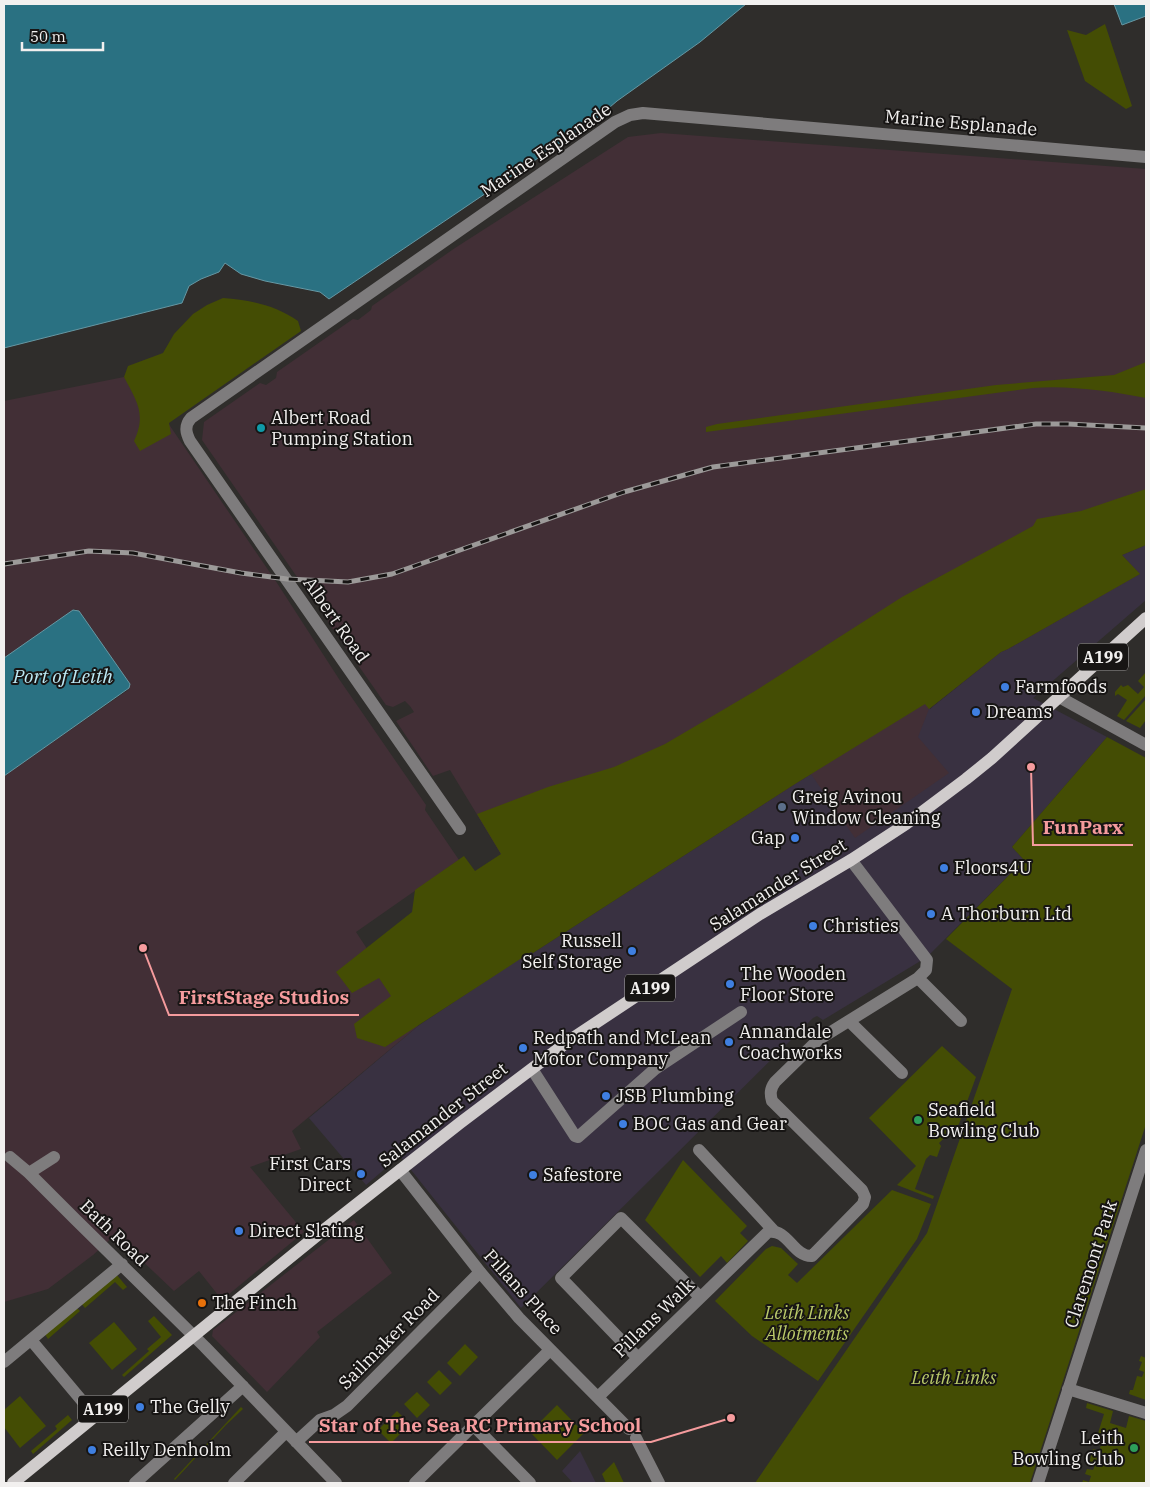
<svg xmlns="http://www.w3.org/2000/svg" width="1150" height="1487" font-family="'IBM Plex Serif',serif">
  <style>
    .commercial { fill: #393141 }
    .industrial { fill: #422f36 }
    .green { fill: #444d04 }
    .water { fill: #2a7182; stroke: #6697a3 }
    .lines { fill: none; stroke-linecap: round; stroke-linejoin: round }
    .minor { stroke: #7e7c7d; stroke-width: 12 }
    .major { stroke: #d0cccc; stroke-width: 12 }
    .rail-casing { stroke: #9c9a99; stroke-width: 5 }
    .rail { stroke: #171514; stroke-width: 3; stroke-dasharray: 9; stroke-linecap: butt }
    .culture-dot { fill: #0f9aa8; stroke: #171514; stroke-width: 2 }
    .shop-dot { fill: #3f7fe0; stroke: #171514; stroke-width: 2 }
    .service-dot { fill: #5c6f8a; stroke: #171514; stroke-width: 2 }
    .leisure-dot { fill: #2e9e5b; stroke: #171514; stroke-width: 2 }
    .food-dot { fill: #e8710a; stroke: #171514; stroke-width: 2 }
    .labels { text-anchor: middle; stroke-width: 4; stroke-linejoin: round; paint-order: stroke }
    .shield { fill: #171514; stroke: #b0aead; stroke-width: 1 }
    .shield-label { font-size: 16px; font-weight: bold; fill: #f2f0ef }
    .street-label { font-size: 18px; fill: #f2f0ef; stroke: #171514 }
    .poi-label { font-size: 18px; fill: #f2f0ef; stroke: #171514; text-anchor: start }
    .park-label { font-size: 18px; font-style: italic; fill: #baca6a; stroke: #171514 }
    .water-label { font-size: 19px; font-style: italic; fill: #bdeaf6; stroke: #171514 }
    .leader { fill: none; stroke: #f59b9d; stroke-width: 2 }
    .callout-dot { fill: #f59b9d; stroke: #171514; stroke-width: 2 }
    .callout-label { font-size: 19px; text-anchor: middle; font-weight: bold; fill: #f59b9d; stroke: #171514; stroke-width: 4; stroke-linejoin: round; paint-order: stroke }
  </style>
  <rect width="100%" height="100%" fill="#2f2d2b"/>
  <path class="commercial" d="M1146,545V600L1033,698L1107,737L1012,847L1024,860L927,957L823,1020L817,1016L813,1018L521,1308L400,1156L366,1185L309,1118L418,1026L496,974L531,951L533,953L795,784L925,704L930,709L1001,652L1008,649L1139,574L1122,555Z
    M580,1451L596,1483H573L562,1471Z"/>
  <path class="industrial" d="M661,133L1146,169V545L1122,555L1140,574L1008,649L1001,652L929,709L918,737L949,773L855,838L811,774L717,834L501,854L450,770L433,776L396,721L414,712L410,706L405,701L393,707L386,705L328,622L332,611L324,597L309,592L304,587L202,440L204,422L260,383L266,385L276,378L277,372L353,319L358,320L371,310L372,306L455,248L628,137Z
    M124,377L168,423L277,583L339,679L426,805L425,810L459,860L356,932L418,1026L292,1131L301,1149L250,1167L304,1232L222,1300L199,1271L174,1291L115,1235L93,1255L48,1289L4,1302V776L128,690L77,610L75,609L4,658V401Z
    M354,1220L392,1273L317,1332L320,1337L267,1392L212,1336L213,1330Z"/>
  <path class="green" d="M1105,24L1132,106L1126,109L1085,81L1067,30L1086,35Z
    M223,298C250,300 275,305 298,321L301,331L169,423L171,434L140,451L134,441C147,414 136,400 124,377L128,366L163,353L174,334L193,314L207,305Z
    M1146,362V398C1111,391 1068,385 1033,388L706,432V427L717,424L996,385L1114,375Z
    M1146,489V545L1122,555L1140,574L1008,649L1001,652L929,709L925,704L795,784L533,953L531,952L385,1047L357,1038L354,1024L391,996L379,978L352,993L336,972L412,912L415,890L464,856L475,871L501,854L477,814L548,787L614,767L665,744L755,691L902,597L1033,526L1037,519L1081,511Z
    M1146,672V695L1124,720L1117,716L1127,700L1118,694L1115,696V692L1121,685L1123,687L1128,685L1138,694L1144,687L1138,681Z
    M1146,699V720L1140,728L1126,721Z
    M1107,737L1146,758V1124L1030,1483H755L927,1233L1012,989L946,939L1024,860L1012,847Z
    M942,1046L976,1077L959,1124L939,1143L941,1146L937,1157L930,1155L926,1159L915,1189L934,1196L933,1199L897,1185L916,1166L869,1118Z
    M683,1160L747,1226L740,1233L748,1241L727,1263L721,1256L700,1277L645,1220Z
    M892,1190L931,1204L917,1239L818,1381L752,1336L715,1301L766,1249L772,1246L781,1248L798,1264L788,1275L797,1283Z
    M116,1274L127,1287L123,1290L115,1282L85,1308L80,1302Z
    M76,1307L80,1311L48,1339L44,1333Z
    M154,1316L172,1335L124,1377L122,1375L149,1351L147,1349L161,1337L148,1321Z
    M114,1322L137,1349L112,1370L89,1343Z
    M465,1344L478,1357L460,1376L447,1363Z
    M1141,1356L1146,1358V1400L1129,1394L1130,1390H1133L1137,1376L1142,1377L1144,1372L1139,1370L1142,1362L1139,1361Z
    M439,1370L452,1383L440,1395L427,1382Z
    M417,1392L430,1405L417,1418L404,1404Z
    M20,1396L46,1426L20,1448L4,1427V1410Z
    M1087,1403L1113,1411L1110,1423L1126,1428L1129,1416L1146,1421V1483H1082L1083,1480L1089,1482L1091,1476L1085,1474L1087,1469L1093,1470L1095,1465L1089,1463L1093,1449L1099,1451L1101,1445L1095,1443L1104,1414L1086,1408Z
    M557,1405L584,1433L557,1460L530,1432Z
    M241,1407L243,1409L226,1425L175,1480L174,1479Z
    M397,1411L410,1424L391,1443L378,1430Z
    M68,1415L72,1420L33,1454L31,1451L57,1429L55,1426Z
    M614,1462L624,1483H606L602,1474Z"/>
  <path class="water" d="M4,4H746L700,42L617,101L596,119L329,299L320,292L265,281L241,274L225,263L219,272L201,279L189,286L182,303L4,348Z
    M1114,4H1146V16L1122,25Z
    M73,610L79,611L130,684L129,688L4,776V658Z"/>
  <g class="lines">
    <path class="minor" d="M1059,697L1146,745
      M460,829L190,441C186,433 184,426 191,418L615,122L630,115L643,113L1146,157
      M918,978L961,1021
      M849,1021L902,1073
      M532,1069L575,1136L578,1137L655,1069L741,1012
      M699,1150L774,1231
      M10,1157L29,1173L75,1219L205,1347L336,1483
      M400,1170L480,1272L519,1318L629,1429
      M29,1173L54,1157
      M31,1340L83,1402
      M638,1358L561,1278L621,1218L700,1297
      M4,1362L122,1264
      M1068,1389L1146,1413
      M598,1397L768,1232C788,1228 793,1257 812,1256L863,1204L865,1197L862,1190L772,1101C770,1094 770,1089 775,1082L818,1040L918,978L926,970L927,960L851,860
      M474,1426L530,1483
      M636,1438L659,1483
      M296,1442L320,1420L334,1415L347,1406L480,1272
      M135,1483L243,1386
      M234,1483L286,1432
      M415,1483L550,1350
      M1038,1483L1146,1150"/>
    <path class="major" d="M13,1483L315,1237L460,1123L570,1040L760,914L851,860L906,824L966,779L992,758L1146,618"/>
    <defs>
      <path id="rail" d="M4,564L89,551L133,553L241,573L287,579L348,582L392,574L624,492L713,467L1036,424H1068L1146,428"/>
    </defs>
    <use href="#rail" class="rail-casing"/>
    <use href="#rail" class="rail"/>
  </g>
  <circle class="culture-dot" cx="261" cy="428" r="5"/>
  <g class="shop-dot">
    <circle cx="1005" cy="687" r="5"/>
    <circle cx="976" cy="712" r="5"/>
    <circle cx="795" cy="838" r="5"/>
    <circle cx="944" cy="868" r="5"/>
    <circle cx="931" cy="914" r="5"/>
    <circle cx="813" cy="926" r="5"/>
    <circle cx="632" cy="951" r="5"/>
    <circle cx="730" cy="984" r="5"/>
    <circle cx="729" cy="1042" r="5"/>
    <circle cx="523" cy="1048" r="5"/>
    <circle cx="606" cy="1096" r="5"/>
    <circle cx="623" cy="1124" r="5"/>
    <circle cx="361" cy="1174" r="5"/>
    <circle cx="533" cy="1175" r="5"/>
    <circle cx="239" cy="1231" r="5"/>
    <circle cx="140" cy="1407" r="5"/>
    <circle cx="92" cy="1450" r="5"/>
  </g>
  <circle class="service-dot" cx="782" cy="807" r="5"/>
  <g class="leisure-dot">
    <circle cx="918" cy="1120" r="5"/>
    <circle cx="1134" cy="1448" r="5"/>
  </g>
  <circle class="food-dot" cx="202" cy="1303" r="5"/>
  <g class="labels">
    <g class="shield">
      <rect x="1078" y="643.5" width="50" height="27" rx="4"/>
      <rect x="625" y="974.5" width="50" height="27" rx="4"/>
      <rect x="78" y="1395.5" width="50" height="27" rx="4"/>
    </g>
    <g class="shield-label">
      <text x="1103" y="663">A199</text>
      <text x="650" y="994">A199</text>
      <text x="103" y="1415">A199</text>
    </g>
    <g class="street-label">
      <text transform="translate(961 123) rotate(5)" y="6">Marine Esplanade</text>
      <text transform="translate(546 150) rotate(-34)" y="6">Marine Esplanade</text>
      <text transform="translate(336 620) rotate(55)" y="6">Albert Road</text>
      <text transform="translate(778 885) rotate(-32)" y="6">Salamander Street</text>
      <text transform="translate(443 1115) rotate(-38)" y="6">Salamander Street</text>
      <text transform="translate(114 1233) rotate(44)" y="6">Bath Road</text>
      <text transform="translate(1091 1264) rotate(-72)" y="6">Claremont Park</text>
      <text transform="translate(523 1292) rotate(48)" y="6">Pillans Place</text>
      <text transform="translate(654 1318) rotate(-44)" y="6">Pillans Walk</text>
      <text transform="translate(389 1339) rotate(-45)" y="6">Sailmaker Road</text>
    </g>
    <g class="poi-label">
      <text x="271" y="424">Albert Road<tspan x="271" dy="21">Pumping Station</tspan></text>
      <text x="1015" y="693">Farmfoods</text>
      <text x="986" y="718">Dreams</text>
      <text x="792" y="803">Greig Avinou<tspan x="792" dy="21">Window Cleaning</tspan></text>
      <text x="785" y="844" text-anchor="end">Gap</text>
      <text x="954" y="874">Floors4U</text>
      <text x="941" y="920">A Thorburn Ltd</text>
      <text x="823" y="932">Christies</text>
      <text x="622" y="947" text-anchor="end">Russell<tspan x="622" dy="21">Self Storage</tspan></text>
      <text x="740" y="980">The Wooden<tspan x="740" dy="21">Floor Store</tspan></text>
      <text x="739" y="1038">Annandale<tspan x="739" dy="21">Coachworks</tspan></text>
      <text x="533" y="1044">Redpath and McLean<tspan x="533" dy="21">Motor Company</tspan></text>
      <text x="616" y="1102">JSB Plumbing</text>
      <text x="928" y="1116">Seafield<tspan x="928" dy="21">Bowling Club</tspan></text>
      <text x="633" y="1130">BOC Gas and Gear</text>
      <text x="351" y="1170" text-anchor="end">First Cars<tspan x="351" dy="21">Direct</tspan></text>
      <text x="543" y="1181">Safestore</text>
      <text x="249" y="1237">Direct Slating</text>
      <text x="212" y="1309">The Finch</text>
      <text x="150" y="1413">The Gelly</text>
      <text x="1124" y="1444" text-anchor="end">Leith<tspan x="1124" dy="21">Bowling Club</tspan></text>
      <text x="102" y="1456">Reilly Denholm</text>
    </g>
    <g class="park-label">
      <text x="807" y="1319">Leith Links<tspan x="807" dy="21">Allotments</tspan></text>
      <text x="954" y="1384">Leith Links</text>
    </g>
    <g class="water-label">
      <text x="63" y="683">Port of Leith</text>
    </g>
  </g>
  <path class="leader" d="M1031 767L1033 845H1133M143 948L169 1015H359M731 1418L651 1442H309"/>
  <g class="callout-dot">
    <circle cx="1031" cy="767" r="5"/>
    <circle cx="143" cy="948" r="5"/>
    <circle cx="731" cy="1418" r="5"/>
  </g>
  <g class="callout-label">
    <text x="1083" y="834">FunParx</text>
    <text x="264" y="1004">FirstStage Studios</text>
    <text x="480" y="1432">Star of The Sea RC Primary School</text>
  </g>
  <rect width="1150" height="1487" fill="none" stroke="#f2f0ef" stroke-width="10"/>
  <path d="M22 42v8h81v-8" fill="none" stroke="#f2f0ef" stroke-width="2.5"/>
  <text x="30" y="42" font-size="15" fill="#f2f0ef" stroke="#171514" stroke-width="4" paint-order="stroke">50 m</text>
</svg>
